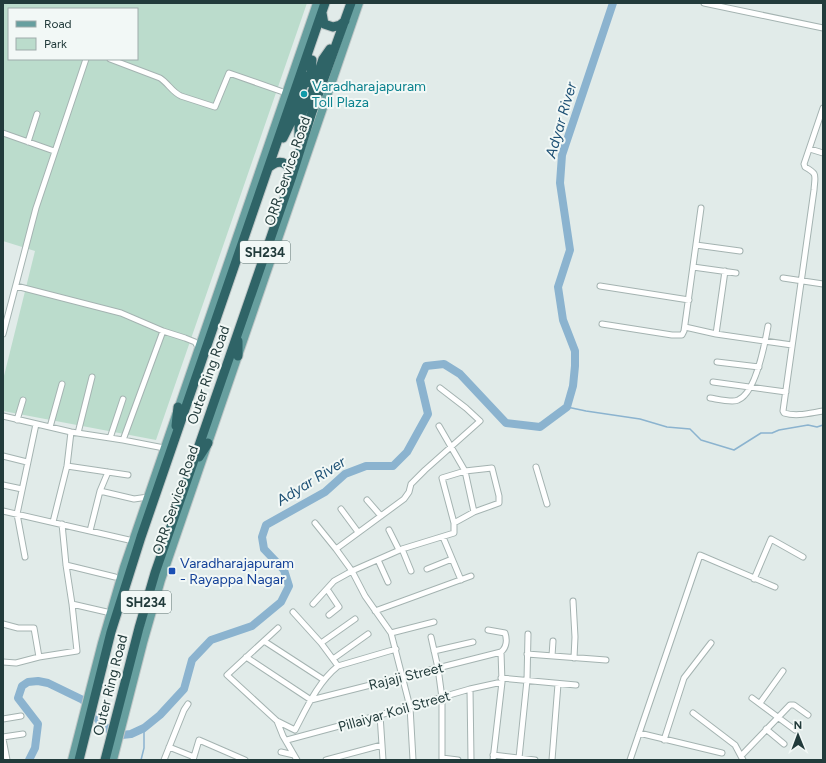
<svg xmlns="http://www.w3.org/2000/svg" width="826" height="763" font-family="Figtree,sans-serif">
  <style>
    .green { fill: #bbdccc; fill-rule: evenodd }
    .lines { fill: none; stroke-linecap: round; stroke-linejoin: round }
    .stream { stroke: #8bb3cf; stroke-width: 1.5 }
    .river { stroke: #8bb3cf; stroke-width: 8 }
    .minor-casing { stroke: #a4b3b1; stroke-width: 7 }
    .primary-casing { stroke: #c1c8c8; stroke-width: 10 }
    .motorway-casing { stroke: #c1c8c8; stroke-width: 11 }
    .minor { stroke: #fff; stroke-width: 5 }
    .primary { stroke: #679f9f; stroke-width: 8 }
    .motorway { stroke: #2f6467; stroke-width: 9 }
    .culture-dot { fill: #0f9aa8; stroke: #f2f8f6; stroke-width: 1.5 }
    .transit-dot { fill: #1a4fb4; stroke: #f2f8f6; stroke-width: 1.5 }
    .labels { text-anchor: middle; stroke-width: 4; stroke-linejoin: round; paint-order: stroke }
    .shield { fill: #f2f8f6; stroke: #607473; stroke-width: 1 }
    .shield-label { font-size: 13px; font-weight: bold; fill: #223b3b }
    .culture-label { font-size: 14px; fill: #0d838f; stroke: #f2f8f6; text-anchor: start }
    .street-label { font-size: 14px; fill: #223b3b; stroke: #f2f8f6 }
    .transit-label { font-size: 14px; fill: #164399; stroke: #f2f8f6; text-anchor: start }
    .water-label { font-size: 15px; font-style: italic; fill: #1e5175; stroke: #f2f8f6 }
  </style>
  <rect width="100%" height="100%" fill="#e1ebe9"/>
  <path class="green" d="M3,3H307L156,440L3,411V380L35,251L3,241ZM9,9H137V59H9Z"/>
  <g class="lines">
    <path class="stream" d="M567,407L586,411L640,419L667,427L690,429L701,440L734,450L761,433H772L779,430L808,425L817,427L823,425
      M141,760L144,748V728"/>
    <path class="river" d="M29,760L35,748L38,724L18,698L22,686L28,682L38,681L48,683L83,700L100,722L110,731L122,735L131,734L144,728L160,715L184,689L192,660L211,640L252,626L281,602L289,586L284,570L264,549L262,537L266,525L325,492L345,474L366,466H393L407,452L428,414L420,380L426,366L444,364L460,374L506,423L540,427L567,407L573,386L575,366V351L563,320L558,287L570,250L560,183L562,155L613,3"/>
    <defs>
      <path id="minor" d="M704,3L823,28
        M110,59L160,78C168,83 172,92 181,96L215,107L229,73L286,93
        M823,108L804,164L805,167C818,174 815,175 814,190L783,411L784,413C797,417 810,413 823,411
        M3,133L54,151
        M28,142L37,114
        M810,149L823,153
        M696,245L740,251
        M693,267L736,273
        M783,278L823,284
        M16,286L121,313L163,331L185,338L195,342L198,347
        M600,286L689,300
        M602,324L672,335H682L684,331L685,324L701,208
        M685,327L716,334L792,345
        M3,334L36,208L86,59
        M716,334L725,271
        M717,362L759,367
        M713,382L786,392
        M710,398C717,399 733,403 738,400C756,393 765,343 768,326
        M3,416L71,432L123,440L164,448
        M17,420L23,400
        M439,426L465,471L474,512
        M50,427L62,384
        M78,433L92,377
        M110,438L123,399
        M123,440L163,331
        M3,456L27,462
        M67,466L128,475
        M536,467L547,504
        M3,485L22,489
        M100,491L134,499L148,497
        M367,500L381,516
        M341,509L358,532
        M3,511L129,540
        M53,522L67,466L71,432
        M315,523L336,549L352,571L365,596L391,633L410,707L413,760
        M62,524L66,565L72,604L111,613
        M389,530L399,550
        M90,531L100,491L108,472
        M443,537L461,580
        M336,549L404,499L409,492L411,484L425,470L480,421L466,408L440,388
        M402,549L411,571
        M25,557L17,514L36,424
        M378,560L388,582
        M66,565L115,577
        M427,569L452,559
        M754,579L771,539L803,557
        M327,589L339,607L329,615
        M573,601L575,637L574,658
        M313,604L334,581L352,571L402,549L454,533V523L442,478L465,471L492,468L499,496V503L474,512L454,523
        M375,611L471,576
        M293,612L321,643L338,666
        M3,624L18,628H34L39,657
        M278,628L227,675L277,721L295,730C307,707 318,682 338,666L396,649
        M488,630L505,633C507,639 507,647 501,652L502,682L493,760
        M391,633L434,622
        M431,637L438,668L442,698V760
        M264,641L324,680
        M321,643L355,619
        M434,651L473,642
        M527,654L606,660
        M552,656L553,641
        M246,657L311,700L501,652
        M333,659L368,634
        M3,662L16,663L39,657L77,651L72,604
        M501,678L576,685
        M470,689L471,760
        M752,698L795,730
        M760,703L783,671
        M693,713L735,745L743,760
        M380,715L383,760
        M3,719L21,716
        M277,721L283,736L297,760
        M766,729L784,744
        M639,733L722,753
        M3,737L23,734
        M3,739L7,760
        M287,740L380,715L470,689L502,682
        M664,740L684,678L711,643
        M169,747L194,757
        M281,752L294,755
        M493,755L535,760
        M741,756L790,705H794L808,715
        M442,758L458,760
        M519,758L527,680L528,634
        M164,760L184,710L188,704
        M193,760L199,740L245,760
        M326,760L382,745
        M552,760L558,684
        M630,760L700,555L775,587"/>
      <path id="primary" d="M72,760L102,643L124,567L317,3
        M113,760L143,643L161,580L359,3"/>
      <path id="motorway" d="M322,13L324,24L333,27L340,25L345,21
        M307,83L311,72L312,60
        M308,105L323,59L330,49
        M299,137V122L307,99
        M283,138L290,124L306,77
        M268,168C279,158 288,161 292,176
        M238,356V341
        M176,426L178,407
        M199,457L208,443
        M79,760L111,632L141,537L325,3
        M105,760L139,628L155,573L292,176L312,112L351,3"/>
    </defs>
    <use href="#minor" class="minor-casing"/>
    <use href="#primary" class="primary-casing"/>
    <use href="#motorway" class="motorway-casing"/>
    <use href="#minor" class="minor"/>
    <use href="#primary" class="primary"/>
    <use href="#motorway" class="motorway"/>
  </g>
  <circle class="culture-dot" cx="304" cy="94" r="4"/>
  <rect class="transit-dot" x="168" y="567" width="8" height="8" rx="2"/>
  <g class="labels">
    <g class="shield">
      <rect x="240" y="241" width="50" height="22" rx="3"/>
      <rect x="121" y="591" width="50" height="22" rx="3"/>
    </g>
    <g class="shield-label">
      <text x="265" y="257">SH234</text>
      <text x="146" y="607">SH234</text>
    </g>
    <g class="culture-label">
      <text x="312" y="91">Varadharajapuram<tspan x="312" dy="16">Toll Plaza</tspan></text>
    </g>
    <g class="street-label">
      <text transform="translate(287 171) rotate(-71)" y="5">ORR Service Road</text>
      <text transform="translate(208 375) rotate(-71)" y="5">Outer Ring Road</text>
      <text transform="translate(175 500) rotate(-71)" y="5">ORR Service Road</text>
      <text transform="translate(406 676) rotate(-14)" y="5">Rajaji Street</text>
      <text transform="translate(110 685) rotate(-76)" y="5">Outer Ring Road</text>
      <text transform="translate(394 711) rotate(-16)" y="5">Pillaiyar Koil Street</text>
    </g>
    <g class="transit-label">
      <text x="180" y="568">Varadharajapuram<tspan x="180" dy="16">- Rayappa Nagar</tspan></text>
    </g>
    <g class="water-label">
      <text transform="translate(561 120) rotate(-74)" y="5">Adyar River</text>
      <text transform="translate(311 481) rotate(-32)" y="5">Adyar River</text>
    </g>
  </g>
  <rect width="826" height="763" fill="none" stroke="#223b3b" stroke-width="8"/>
  <rect x="8" y="8" width="130" height="52" fill="#f2f8f6" stroke="#9facab"/>
  <rect x="16" y="21" width="20" height="6" fill="#679f9f" stroke="#9facab"/>
  <text x="44" y="28" font-size="12" fill="#223b3b">Road</text>
  <rect x="16" y="38" width="20" height="12" fill="#bbdccc" stroke="#9facab"/>
  <text x="44" y="48" font-size="12" fill="#223b3b">Park</text>
  <g transform="translate(798 735) rotate(359)" stroke="#f2f8f6" stroke-width="3" paint-order="stroke">
  <path d="M0-3L7 15L0 10L-7 15Z" fill="#223b3b"/>
  <text y="-6" font-size="11" font-weight="bold" text-anchor="middle" fill="#223b3b">N</text>
  </g>
</svg>
